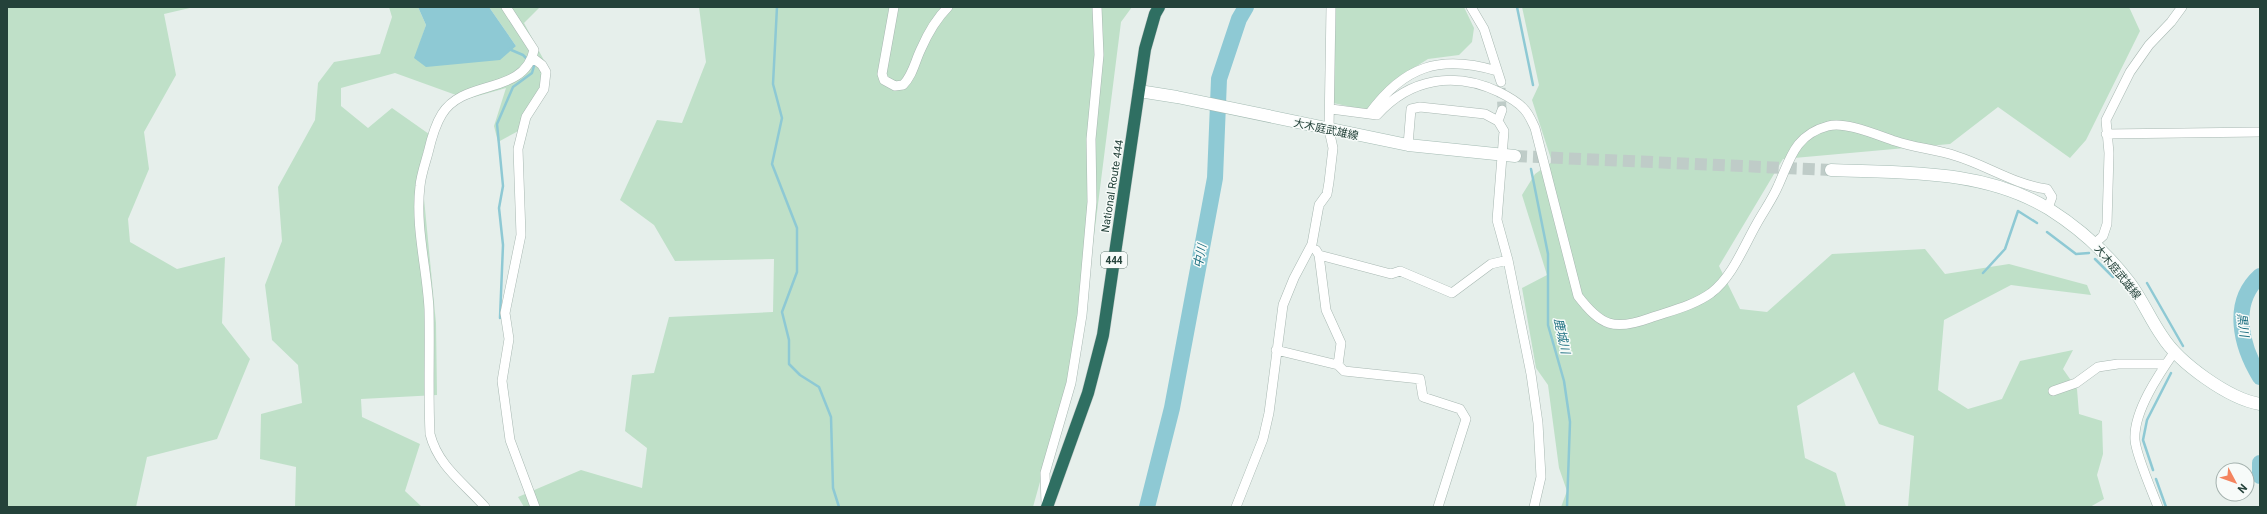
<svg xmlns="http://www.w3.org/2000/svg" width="2267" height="514" font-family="Roboto,'Noto Sans JP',sans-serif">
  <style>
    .green { fill: #bfe0c8 }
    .water { fill: #8ec9d4 }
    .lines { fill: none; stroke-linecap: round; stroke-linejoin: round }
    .stream { stroke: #8ec9d4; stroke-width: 2.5 }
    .river { stroke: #8ec9d4; stroke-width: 16 }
    .street-tunnel { stroke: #bfccc8; stroke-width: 9; stroke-dasharray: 9 4.5; stroke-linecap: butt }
    .secondary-tunnel { stroke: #bfccc8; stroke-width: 12; stroke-dasharray: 12 6; stroke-linecap: butt }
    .street-casing { stroke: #a8b8b2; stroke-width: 10 }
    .secondary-casing { stroke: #a4bbb3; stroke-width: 13 }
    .highway-casing { stroke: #c2cac8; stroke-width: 13 }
    .street { stroke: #fff; stroke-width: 9 }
    .secondary { stroke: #fff; stroke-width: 12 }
    .highway { stroke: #2f6f62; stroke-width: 12 }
    .labels { text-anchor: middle; stroke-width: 3; stroke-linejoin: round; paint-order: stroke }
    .shield { fill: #f7fbf9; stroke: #637a73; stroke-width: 1 }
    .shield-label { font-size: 10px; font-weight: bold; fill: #24423a }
    .street-label { font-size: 11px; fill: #24423a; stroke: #f7fbf9 }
    .water-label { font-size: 12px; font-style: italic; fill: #1c6f80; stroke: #f7fbf9 }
  </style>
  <rect width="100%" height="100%" fill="#e6efeb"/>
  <path class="green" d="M7,7H194L164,14L176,75L144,132L149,169L128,219L130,242L177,269L225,257L222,323L250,359L217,439L147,457L136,507H7Z
    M389,7H418L426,25L415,58L516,46L489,7H540L524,23L547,66L546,87L522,129L498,142L494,126L506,88L467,99L395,73L341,88V106L368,128L392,108L436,139L423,188L436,323L437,395L361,399L362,417L420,444L405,491L422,507H295L296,467L260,459L261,414L302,403L298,365L272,340L265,285L282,241L278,187L315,120L318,83L334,62L380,54L392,17Z
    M699,7H1132L1121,22L1082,331L1033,507H524L518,497L581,470L642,488L647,448L625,431L632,375L654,373L669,317L773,312L774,259L675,261L654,225L620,200L657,120L682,123L706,62Z
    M1336,7H1464L1474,28L1472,42L1459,55L1428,59L1393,81L1366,110L1333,103Z
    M1522,7H2129L2140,31L2086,140L2070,158L1998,107L1950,144L1783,159L1719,266L1740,309L1767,312L1832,254L1925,249L1945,274L2009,264L2087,285L2091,295L2011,285L1944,320L1938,390L1968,409L2002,399L2020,361L2073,350L2063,369L2077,389L2079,414L2102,421L2103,454L2097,475L2104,499L2090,507H1908L1914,436L1879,424L1854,372L1797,406L1805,458L1836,473L1846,507H1561L1567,491L1559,468L1548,385L1536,368L1522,288L1547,275L1522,195L1535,174L1552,162L1532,100L1539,85Z"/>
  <path class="water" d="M418,7H489L516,46L500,60L426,67L414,58L426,25Z"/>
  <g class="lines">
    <path class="stream" d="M777,7L773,84L782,118L772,164L797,228V272L782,312L789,340V364L800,375L819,387L831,417L833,488L839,507
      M1517,7L1533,85
      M509,49L523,55L527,59
      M1531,169L1548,254V325L1564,381L1570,422L1567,507
      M2047,232L2076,254L2089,253
      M2095,259L2113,277
      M1983,273L2005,249L2018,211L2037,223
      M2147,283L2183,346
      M500,318L503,245L499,208L503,186L497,124L513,87L532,73L534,66L530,63
      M2153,470L2143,440L2147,420L2171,373
      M2156,479L2166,507"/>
    <path class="river" d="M2260,276C2230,303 2241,346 2260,377
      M2260,463V476
      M1147,507L1172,408L1215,178L1219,79L1239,19L1246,7"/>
    <path class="street-tunnel" d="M1501,88L1502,110"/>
    <path class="secondary-tunnel" d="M1515,156L1831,170"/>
    <defs>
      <path id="street" d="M894,7L882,74L884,80L895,86L903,85C913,75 915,61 921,49C928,33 936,19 948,7
        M1471,7L1484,29L1501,82
        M533,58L542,65L546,72L544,89L526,117L518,149L521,235L505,313L509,339L502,381L510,440L535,507
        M1331,109L1377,115C1410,78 1455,71 1499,92C1507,96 1518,102 1524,109C1529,114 1532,122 1535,128L1578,296C1601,326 1614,331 1650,318C1670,311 1693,306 1711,293C1732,277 1743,248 1756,225C1763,212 1772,200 1778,186C1790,160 1794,135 1828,126C1845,121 1877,135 1895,141C1915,148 1936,149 1956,156C1986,165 2015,185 2047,189L2052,197L2048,208
        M1411,109L1420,107L1485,114L1498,121L1504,131L1497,220L1508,260L1531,374L1538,423L1541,477L1534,507
        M1369,114C1404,66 1440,54 1497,71
        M1498,121L1502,110
        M2106,134L2260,132
        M1408,145L1411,109
        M2094,244L2103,236L2107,224L2109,153L2106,120L2130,72L2149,45L2171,22L2182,7
        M1319,255L1391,274L1400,271L1452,293L1491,264L1508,260
        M1276,350L1338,365L1341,343L1326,310L1319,255L1316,250
        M1338,365L1344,371L1420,379L1423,397L1460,409L1466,419L1438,507
        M2053,391L2076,383L2098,367L2118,364H2166
        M1046,504L1045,473L1071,383L1082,315L1092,202L1091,139L1099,55L1097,7
        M485,507C464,483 438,466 430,434C428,392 430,351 429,309C427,269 415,227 420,186C421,175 425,164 428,153C431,140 435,125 442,114C464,78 524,96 534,50L506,7
        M1236,507L1263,439L1269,413L1283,305L1294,278L1312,244L1319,205L1327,194L1329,182L1333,148L1329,130L1331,7
        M2158,507C2152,491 2136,455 2135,440C2133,412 2159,374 2175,351"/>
      <path id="secondary" d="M1139,91L1177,97L1408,145L1515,156
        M1831,170C1904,173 1984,169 2049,209C2079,228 2107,253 2129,282C2142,299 2150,319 2162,336C2179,363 2229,399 2260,404"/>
      <path id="highway" d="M1047,507L1088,393L1103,335L1145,49L1155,14L1159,7"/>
    </defs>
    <use href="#street" class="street-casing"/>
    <use href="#secondary" class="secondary-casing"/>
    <use href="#highway" class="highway-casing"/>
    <use href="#street" class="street"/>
    <use href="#secondary" class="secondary"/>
    <use href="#highway" class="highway"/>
  </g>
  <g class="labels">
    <rect class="shield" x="1101" y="252" width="26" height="16" rx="3"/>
    <g class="shield-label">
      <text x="1114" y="264">444</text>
    </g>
    <g class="street-label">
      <text transform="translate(1326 129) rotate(12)" y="4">大木庭武雄線</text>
      <text transform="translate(1112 186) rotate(-81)" y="4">National Route 444</text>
      <text transform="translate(2118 272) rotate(51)" y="4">大木庭武雄線</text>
    </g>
    <g class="water-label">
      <text transform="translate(1200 256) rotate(-79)" y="4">中川</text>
      <text transform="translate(2243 325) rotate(83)" y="4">黒川</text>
      <text transform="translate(1562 336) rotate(78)" y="4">鹿城川</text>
    </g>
  </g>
  <rect width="2267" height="514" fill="none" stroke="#24423a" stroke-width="16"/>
  <g transform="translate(2235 482) rotate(131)"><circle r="19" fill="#f7fbf9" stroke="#a3b1ad"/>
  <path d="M0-3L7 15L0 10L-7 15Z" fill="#f4845f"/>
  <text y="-6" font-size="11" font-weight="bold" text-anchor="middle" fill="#24423a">N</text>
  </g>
</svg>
